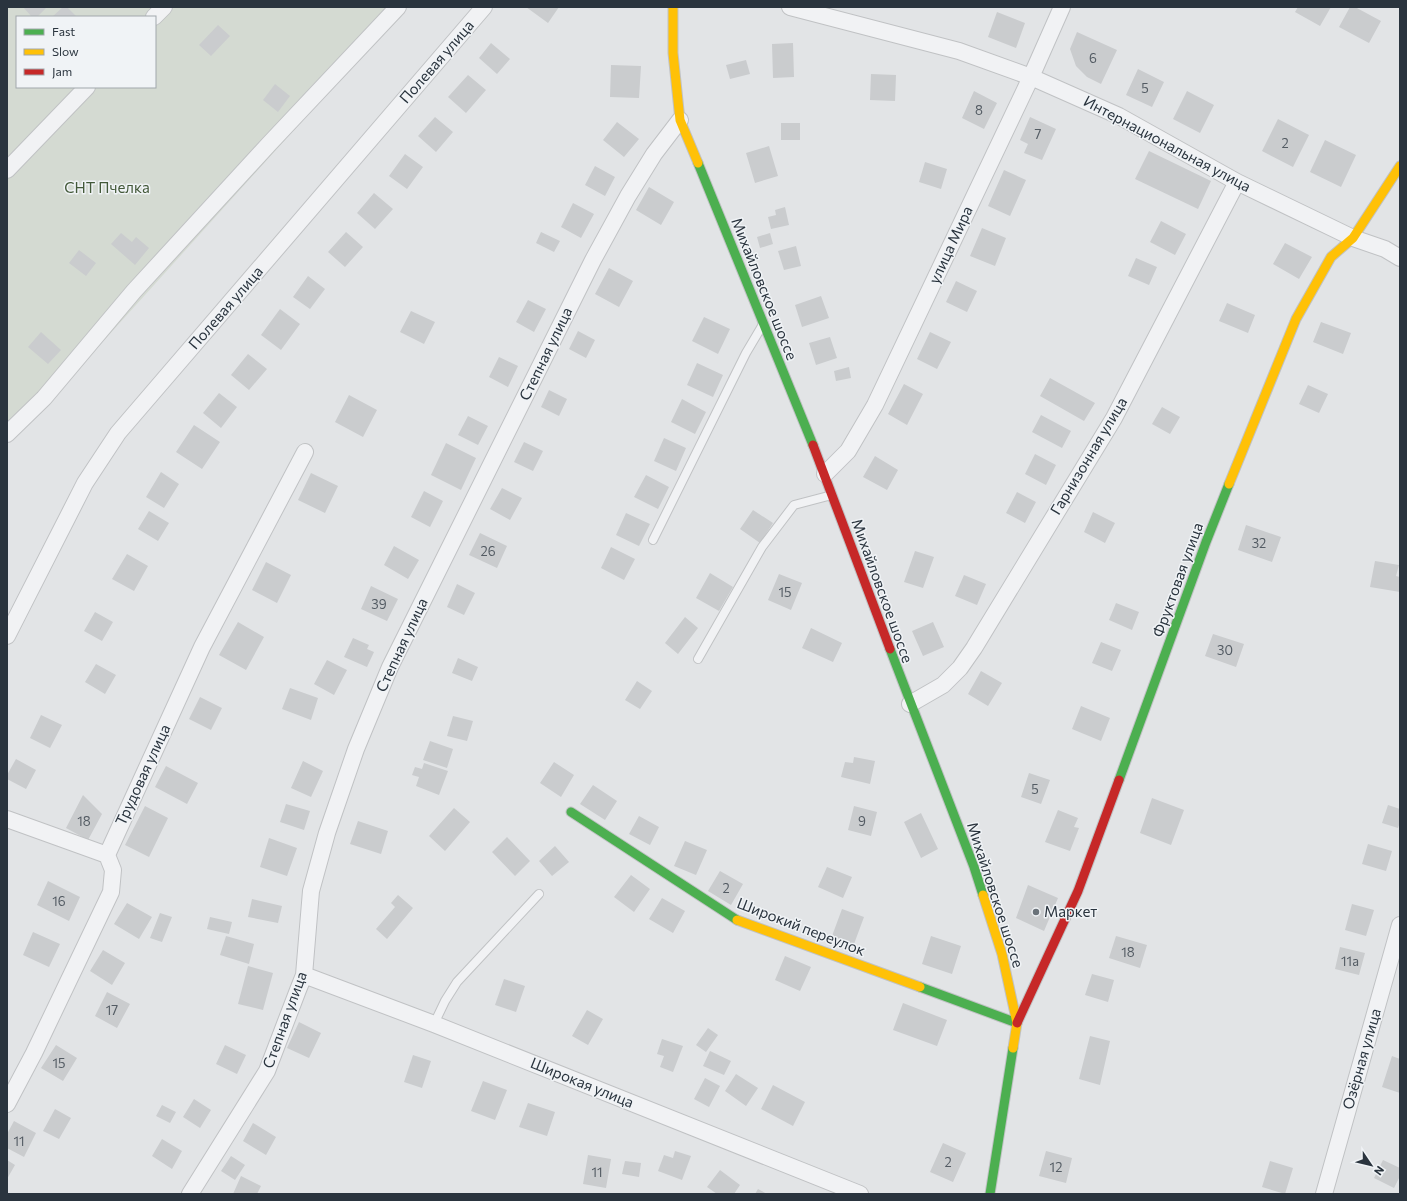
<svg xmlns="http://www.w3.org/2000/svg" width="1407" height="1201" font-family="Commissioner,sans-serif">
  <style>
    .green { fill: #d4dad2; fill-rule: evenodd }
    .building { fill: #caccce }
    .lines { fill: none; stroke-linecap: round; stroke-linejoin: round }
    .lane-casing { stroke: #c0c2c4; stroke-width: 10 }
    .street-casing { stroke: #c0c2c4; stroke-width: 18 }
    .fast-casing { stroke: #c0c2c4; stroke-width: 11 }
    .slow-casing { stroke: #c0c2c4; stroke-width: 11 }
    .jam-casing { stroke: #c0c2c4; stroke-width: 11 }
    .lane { stroke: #f1f2f4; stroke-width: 8 }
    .street { stroke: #f1f2f4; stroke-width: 16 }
    .fast { stroke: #4caf50; stroke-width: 9 }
    .slow { stroke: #ffc107; stroke-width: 9 }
    .jam { stroke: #c62828; stroke-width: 9 }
    .poi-dot { fill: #6a7279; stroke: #f0f3f6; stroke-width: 1.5 }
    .labels { text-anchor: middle; stroke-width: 3; stroke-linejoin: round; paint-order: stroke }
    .number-label { font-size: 13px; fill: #535b63 }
    .street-label { font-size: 15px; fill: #2a343e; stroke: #f0f3f6 }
    .park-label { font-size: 15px; fill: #435939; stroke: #f0f3f6 }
    .poi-label { font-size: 15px; fill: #2a343e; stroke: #f0f3f6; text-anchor: start }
  </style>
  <rect width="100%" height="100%" fill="#e2e4e6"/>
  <path class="green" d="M7,7H405L70,378L7,438ZM17,17H155V87H17Z"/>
  <path class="building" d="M23,7H45L46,8L37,17H32Z
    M63,7H67L77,17H52Z
    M526,7H559L548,23Z
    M1298,7H1331L1320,26L1295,12Z
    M1350,7H1355L1381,21L1369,43L1339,27Z
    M997,12L1025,23L1016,48L988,37Z
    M218,25L230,36L211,56L199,45Z
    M1077,32L1117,50L1101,84L1087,77L1076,66L1070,49Z
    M491,43L510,59L497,74L479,58Z
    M793,43L794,77L773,78L772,44Z
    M746,60L750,74L730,79L726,65Z
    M611,65L641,66L639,98L610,97Z
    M1138,69L1164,82L1152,107L1126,95Z
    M871,74L896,75L895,101L870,100Z
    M468,75L486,90L466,113L448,97Z
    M275,84L290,96L278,112L263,100Z
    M974,91L997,103L984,129L962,118Z
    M1187,91L1214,105L1200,133L1173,119Z
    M435,117L453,132L436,152L418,136Z
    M1030,117L1056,129L1042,160L1024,153L1028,144L1020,140Z
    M1278,119L1309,135L1293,167L1262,151Z
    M617,122L639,139L624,157L603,140Z
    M781,123H800V140H781Z
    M1325,140L1356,155L1341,187L1310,172Z
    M769,146L778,176L755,183L746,153Z
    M1149,151L1211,181L1198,209L1135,179Z
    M405,154L423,167L407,189L389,176Z
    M925,162L947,169L941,189L919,182Z
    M595,166L615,177L605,196L585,185Z
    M1004,170L1026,180L1010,216L988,206Z
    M649,187L674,202L661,225L636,210Z
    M374,193L393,209L375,229L357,213Z
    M573,203L594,214L581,238L561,227Z
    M785,207L789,225L771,229L768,217L776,215L775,210Z
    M1161,221L1186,234L1175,255L1150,242Z
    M982,228L1006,238L995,266L970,256Z
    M346,232L363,247L345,267L328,252Z
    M541,232L560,241L554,252L536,243Z
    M121,233L132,242L136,237L149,248L135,265L111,244Z
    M770,233L773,244L760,248L757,237Z
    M1285,243L1312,257L1299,279L1273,264Z
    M796,246L801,266L784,270L778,251Z
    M79,250L96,263L86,276L69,263Z
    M1136,258L1157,267L1149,285L1128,276Z
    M609,268L633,281L619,307L595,294Z
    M308,276L325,289L310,309L293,297Z
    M956,281L977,291L967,312L946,302Z
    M821,296L829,318L802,327L795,305Z
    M528,300L546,309L534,332L516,322Z
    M1227,303L1255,315L1248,333L1219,321Z
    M280,309L300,324L281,350L261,335Z
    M411,311L435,322L424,344L400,332Z
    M704,317L730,329L718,354L692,341Z
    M1321,322L1351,333L1343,354L1313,342Z
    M578,331L595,340L586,358L569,349Z
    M41,332L61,350L48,364L28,347Z
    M930,332L951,342L937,369L917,359Z
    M830,337L837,358L816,365L809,343Z
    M248,354L267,369L249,390L231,375Z
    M499,357L518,366L508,387L489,377Z
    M697,363L723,375L713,397L687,385Z
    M849,367L851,378L836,381L834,371Z
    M1050,378L1095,403L1084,421L1040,396Z
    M904,384L923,394L907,425L888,414Z
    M1308,385L1328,394L1319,413L1299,404Z
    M549,390L567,399L559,416L541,407Z
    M219,393L237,407L221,428L203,413Z
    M349,395L377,410L363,437L335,422Z
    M682,399L706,412L695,434L671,422Z
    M1162,407L1180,417L1170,434L1152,424Z
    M1041,415L1071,431L1062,448L1032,432Z
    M468,416L488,426L478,445L458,435Z
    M194,425L220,442L202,469L176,452Z
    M664,438L686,448L676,471L654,461Z
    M524,442L543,451L533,471L514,462Z
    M446,443L476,458L461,490L431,475Z
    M1035,454L1056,465L1046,485L1025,474Z
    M875,456L898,470L887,490L863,477Z
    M161,472L179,484L164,508L146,497Z
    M311,473L338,486L325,513L298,500Z
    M646,475L669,487L658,509L634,497Z
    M502,488L522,498L510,520L490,509Z
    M424,491L443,501L430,527L411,517Z
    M1017,492L1036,502L1025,523L1006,513Z
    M753,510L773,523L760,543L740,529Z
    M149,511L169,523L158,541L138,529Z
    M1093,512L1115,523L1105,543L1084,532Z
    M626,513L650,524L639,546L616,535Z
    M1246,525L1281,537L1272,562L1238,550Z
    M480,533L507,546L497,568L469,555Z
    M394,546L419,560L408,579L384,565Z
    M611,547L635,559L624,580L601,568Z
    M915,551L934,557L923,588L904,582Z
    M127,554L148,566L134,591L112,579Z
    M1375,561L1399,565L1396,576L1400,577V592L1370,587Z
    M266,562L291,575L277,603L252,590Z
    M710,573L733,587L719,611L696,598Z
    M779,574L802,583L791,610L768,600Z
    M964,575L986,584L977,605L955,596Z
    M457,584L475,593L464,615L447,607Z
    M371,586L398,599L387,621L361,609Z
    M1116,603L1139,612L1132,630L1109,620Z
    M95,612L113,622L102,641L84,631Z
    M685,617L698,628L678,654L665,643Z
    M238,622L264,637L246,670L219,655Z
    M933,622L944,647L923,656L912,631Z
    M811,628L842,643L833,662L802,648Z
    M1213,634L1244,644L1236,667L1205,656Z
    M353,638L369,645L367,649L374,652L367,667L344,657Z
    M1101,642L1121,650L1112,671L1092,663Z
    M458,658L478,667L472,681L452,673Z
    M327,660L347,670L334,695L314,684Z
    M96,664L116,675L105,694L85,682Z
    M981,671L1002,683L988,706L968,694Z
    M637,681L652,691L640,709L625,700Z
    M290,688L318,698L311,720L282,709Z
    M200,697L222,708L211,730L189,719Z
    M1081,706L1110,718L1101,741L1072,729Z
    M41,715L62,725L50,748L30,738Z
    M453,716L473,721L467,741L447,736Z
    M430,741L453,749L447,768L423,760Z
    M854,757L875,761L870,784L841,777L845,762L853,763Z
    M16,759L36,770L26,789L7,779V775Z
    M303,761L323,771L311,797L291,788Z
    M554,762L574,775L561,797L540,783Z
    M424,763L448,771L439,795L416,786L419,777L412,775L415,767L422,769Z
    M166,766L198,783L187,804L155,787Z
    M1029,773L1050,780L1041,804L1021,797Z
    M593,785L617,801L605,820L580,804Z
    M83,795L102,814L88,840L66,828Z
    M1152,798L1184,810L1171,845L1140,833Z
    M286,804L310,811L304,830L280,822Z
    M1388,805L1400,809V822L1398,828L1382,823Z
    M145,806L168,818L149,857L125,845Z
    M854,806L877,812L871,836L848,830Z
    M454,808L470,822L445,851L429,836Z
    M1058,810L1078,818L1074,827L1079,828L1070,851L1045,842Z
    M921,813L938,849L921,858L904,822Z
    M639,816L659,827L650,845L629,834Z
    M358,821L388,831L381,854L350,844Z
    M507,837L530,861L515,876L492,852Z
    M269,838L297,848L287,876L260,867Z
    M685,841L707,850L696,875L674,866Z
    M1368,844L1392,851L1386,871L1362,864Z
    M555,846L569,862L552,876L539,861Z
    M827,867L852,877L843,898L818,887Z
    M720,871L743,884L731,905L708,891Z
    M631,875L650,889L634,912L614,897Z
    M48,881L80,897L69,921L37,905Z
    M1028,885L1058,898L1044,931L1016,918Z
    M398,895L413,908L387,939L376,929L395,907L391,903Z
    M662,898L685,911L673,933L649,919Z
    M252,899L282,906L278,923L248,917Z
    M127,903L152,917L139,939L114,924Z
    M1352,904L1374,910L1366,936L1345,930Z
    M842,909L864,917L854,944L832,936Z
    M160,913L172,917L162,942L150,938Z
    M210,917L232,922L229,934L207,929Z
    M33,932L60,944L49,967L23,955Z
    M226,936L254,944L249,964L220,955Z
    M931,936L961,946L952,974L922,964Z
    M1116,936L1147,945L1140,968L1109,958Z
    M1340,947L1365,953L1359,975L1335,969Z
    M103,950L125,963L112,985L90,971Z
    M785,956L811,967L800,991L775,980Z
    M248,966L273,973L263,1010L238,1004Z
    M1092,974L1114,980L1108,1002L1085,995Z
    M504,979L525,986L516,1012L495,1005Z
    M107,992L130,1004L117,1028L95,1016Z
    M903,1003L947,1020L937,1046L893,1030Z
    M587,1010L603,1019L588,1045L572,1036Z
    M299,1022L321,1033L309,1058L287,1048Z
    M708,1028L718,1035L706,1052L696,1045Z
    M1090,1036L1110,1041L1100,1085L1079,1079Z
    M662,1039L683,1046L673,1072L660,1067L664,1056L657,1054Z
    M56,1045L77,1058L63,1081L41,1068Z
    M225,1045L246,1055L237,1074L216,1064Z
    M710,1051L731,1061L724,1075L703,1066Z
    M413,1055L431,1061L422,1088L404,1082Z
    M1392,1056L1400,1059V1093L1382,1087Z
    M736,1074L758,1088L746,1106L725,1091Z
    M705,1078L720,1086L709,1107L694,1099Z
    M483,1081L507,1090L495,1120L471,1111Z
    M773,1085L805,1102L793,1126L761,1109Z
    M194,1099L211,1110L200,1128L183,1117Z
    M528,1103L555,1112L547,1136L519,1127Z
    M162,1105L176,1112L170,1123L156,1116Z
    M55,1109L71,1118L59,1139L43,1131Z
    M14,1121L36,1133L24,1157L7,1148V1134Z
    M253,1123L276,1137L266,1155L243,1141Z
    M162,1139L182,1151L172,1169L152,1156Z
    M943,1143L966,1153L953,1182L930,1172Z
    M675,1151L691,1156L682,1180L658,1171L664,1155L673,1158Z
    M1046,1151L1072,1158L1066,1183L1039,1176Z
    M588,1155L611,1159L606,1188L583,1184Z
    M231,1156L245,1165L235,1180L221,1171Z
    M7,1160L15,1165L7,1179Z
    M1383,1160L1400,1168V1176L1394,1188L1374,1178Z
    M625,1161L641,1163L639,1177L622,1174Z
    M1270,1161L1293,1168L1285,1194L1262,1187Z
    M720,1170L740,1185L734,1194H717L707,1187Z
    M241,1176L261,1186L257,1194H233Z
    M758,1189L767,1194H755Z"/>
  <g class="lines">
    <defs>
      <path id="lane" d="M653,540L746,353L762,326
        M698,659L762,547L794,505L832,495
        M434,1024L445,1001L457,982L539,894"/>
      <path id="street" d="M790,7L959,51L1031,77L1119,116L1237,182L1353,238L1385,249L1400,258
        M154,17L164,7
        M7,170L87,87
        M7,434L44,398L134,291L269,144L398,7
        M825,474L848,451L875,405L1031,77L1062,7
        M7,636L85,483L118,433L484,7
        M910,704L943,685L960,668L974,648L1114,418L1237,182
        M7,819L107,855
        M304,975L434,1024L860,1194
        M7,1104L34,1053L111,892L113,870L107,855L202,647L305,452
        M190,1194L267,1071L298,990L304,975L311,891L327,833L356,749L390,667L593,260L628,196L654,154L680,120
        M1324,1194L1400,925"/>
      <path id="fast" d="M698,163L813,445
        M890,649L974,867L983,895
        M1119,780L1206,542L1229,484
        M571,812L737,920
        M920,987L1017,1023
        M990,1194L1013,1048"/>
      <path id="slow" d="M673,7V53L680,120L698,163
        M1229,484L1296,319L1331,257L1353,238L1400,166
        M983,895L1002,954L1017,1023L1013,1048
        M737,920L920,987"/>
      <path id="jam" d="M813,445L890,649
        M1017,1023L1078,891L1119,780"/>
    </defs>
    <use href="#lane" class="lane-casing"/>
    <use href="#street" class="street-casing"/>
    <use href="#fast" class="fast-casing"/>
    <use href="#slow" class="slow-casing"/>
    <use href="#jam" class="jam-casing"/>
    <use href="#lane" class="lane"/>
    <use href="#street" class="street"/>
    <use href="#fast" class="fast"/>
    <use href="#slow" class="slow"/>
    <use href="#jam" class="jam"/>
  </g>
  <circle class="poi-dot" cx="1036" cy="912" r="4"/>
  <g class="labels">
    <g class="number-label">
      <text x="1093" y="63">6</text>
      <text x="1145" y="93">5</text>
      <text x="979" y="115">8</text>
      <text x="1038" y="139">7</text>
      <text x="1285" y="148">2</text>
      <text x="1259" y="548">32</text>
      <text x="488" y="556">26</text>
      <text x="785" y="597">15</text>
      <text x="379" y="609">39</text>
      <text x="1225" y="655">30</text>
      <text x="1035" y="794">5</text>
      <text x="84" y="826">18</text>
      <text x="862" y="826">9</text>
      <text x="726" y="893">2</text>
      <text x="59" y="906">16</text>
      <text x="1128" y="957">18</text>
      <text x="1350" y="966">11а</text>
      <text x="112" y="1015">17</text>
      <text x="59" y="1068">15</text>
      <text x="19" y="1146">11</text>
      <text x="948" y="1167">2</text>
      <text x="1056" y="1172">12</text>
      <text x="597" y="1177">11</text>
    </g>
    <g class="street-label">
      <text transform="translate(437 62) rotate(-49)" y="5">Полевая улица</text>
      <text transform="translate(1167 144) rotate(28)" y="5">Интернациональная улица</text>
      <text transform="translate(951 245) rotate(-65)" y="5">улица Мира</text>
      <text transform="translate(764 289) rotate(68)" y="5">Михайловское шоссе</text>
      <text transform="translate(226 308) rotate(-49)" y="5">Полевая улица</text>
      <text transform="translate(546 354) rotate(-64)" y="5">Степная улица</text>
      <text transform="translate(1089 456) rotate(-59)" y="5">Гарнизонная улица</text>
      <text transform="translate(1178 580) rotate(-70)" y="5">Фруктовая улица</text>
      <text transform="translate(882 591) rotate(70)" y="5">Михайловское шоссе</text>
      <text transform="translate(402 645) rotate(-65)" y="5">Степная улица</text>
      <text transform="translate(143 775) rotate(-65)" y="5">Трудовая улица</text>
      <text transform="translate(995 895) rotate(72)" y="5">Михайловское шоссе</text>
      <text transform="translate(801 927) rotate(21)" y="5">Широкий переулок</text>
      <text transform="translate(285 1020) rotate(-70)" y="5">Степная улица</text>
      <text transform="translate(1362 1059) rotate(-74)" y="5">Озёрная улица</text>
      <text transform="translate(582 1083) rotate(22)" y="5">Широкая улица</text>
    </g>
    <g class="park-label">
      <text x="107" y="193">СНТ Пчелка</text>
    </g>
    <g class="poi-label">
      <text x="1044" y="917">Маркет</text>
    </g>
  </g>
  <rect width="1407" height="1201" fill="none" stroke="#2a343e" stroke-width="16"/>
  <rect x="16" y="16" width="140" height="72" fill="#f0f3f6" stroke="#a1a7ac"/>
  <rect x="24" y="29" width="20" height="6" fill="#4caf50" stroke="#a1a7ac"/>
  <text x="52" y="36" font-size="12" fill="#2a343e">Fast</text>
  <rect x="24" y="49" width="20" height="6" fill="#ffc107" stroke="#a1a7ac"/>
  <text x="52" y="56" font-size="12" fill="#2a343e">Slow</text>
  <rect x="24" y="69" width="20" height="6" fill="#c62828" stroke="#a1a7ac"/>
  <text x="52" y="76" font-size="12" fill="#2a343e">Jam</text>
  <g transform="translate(1371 1165) rotate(125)" stroke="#f0f3f6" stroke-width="3" paint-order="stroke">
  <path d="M0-3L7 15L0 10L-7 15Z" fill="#2a343e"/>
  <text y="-6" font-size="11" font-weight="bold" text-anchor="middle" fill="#2a343e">N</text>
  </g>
</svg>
